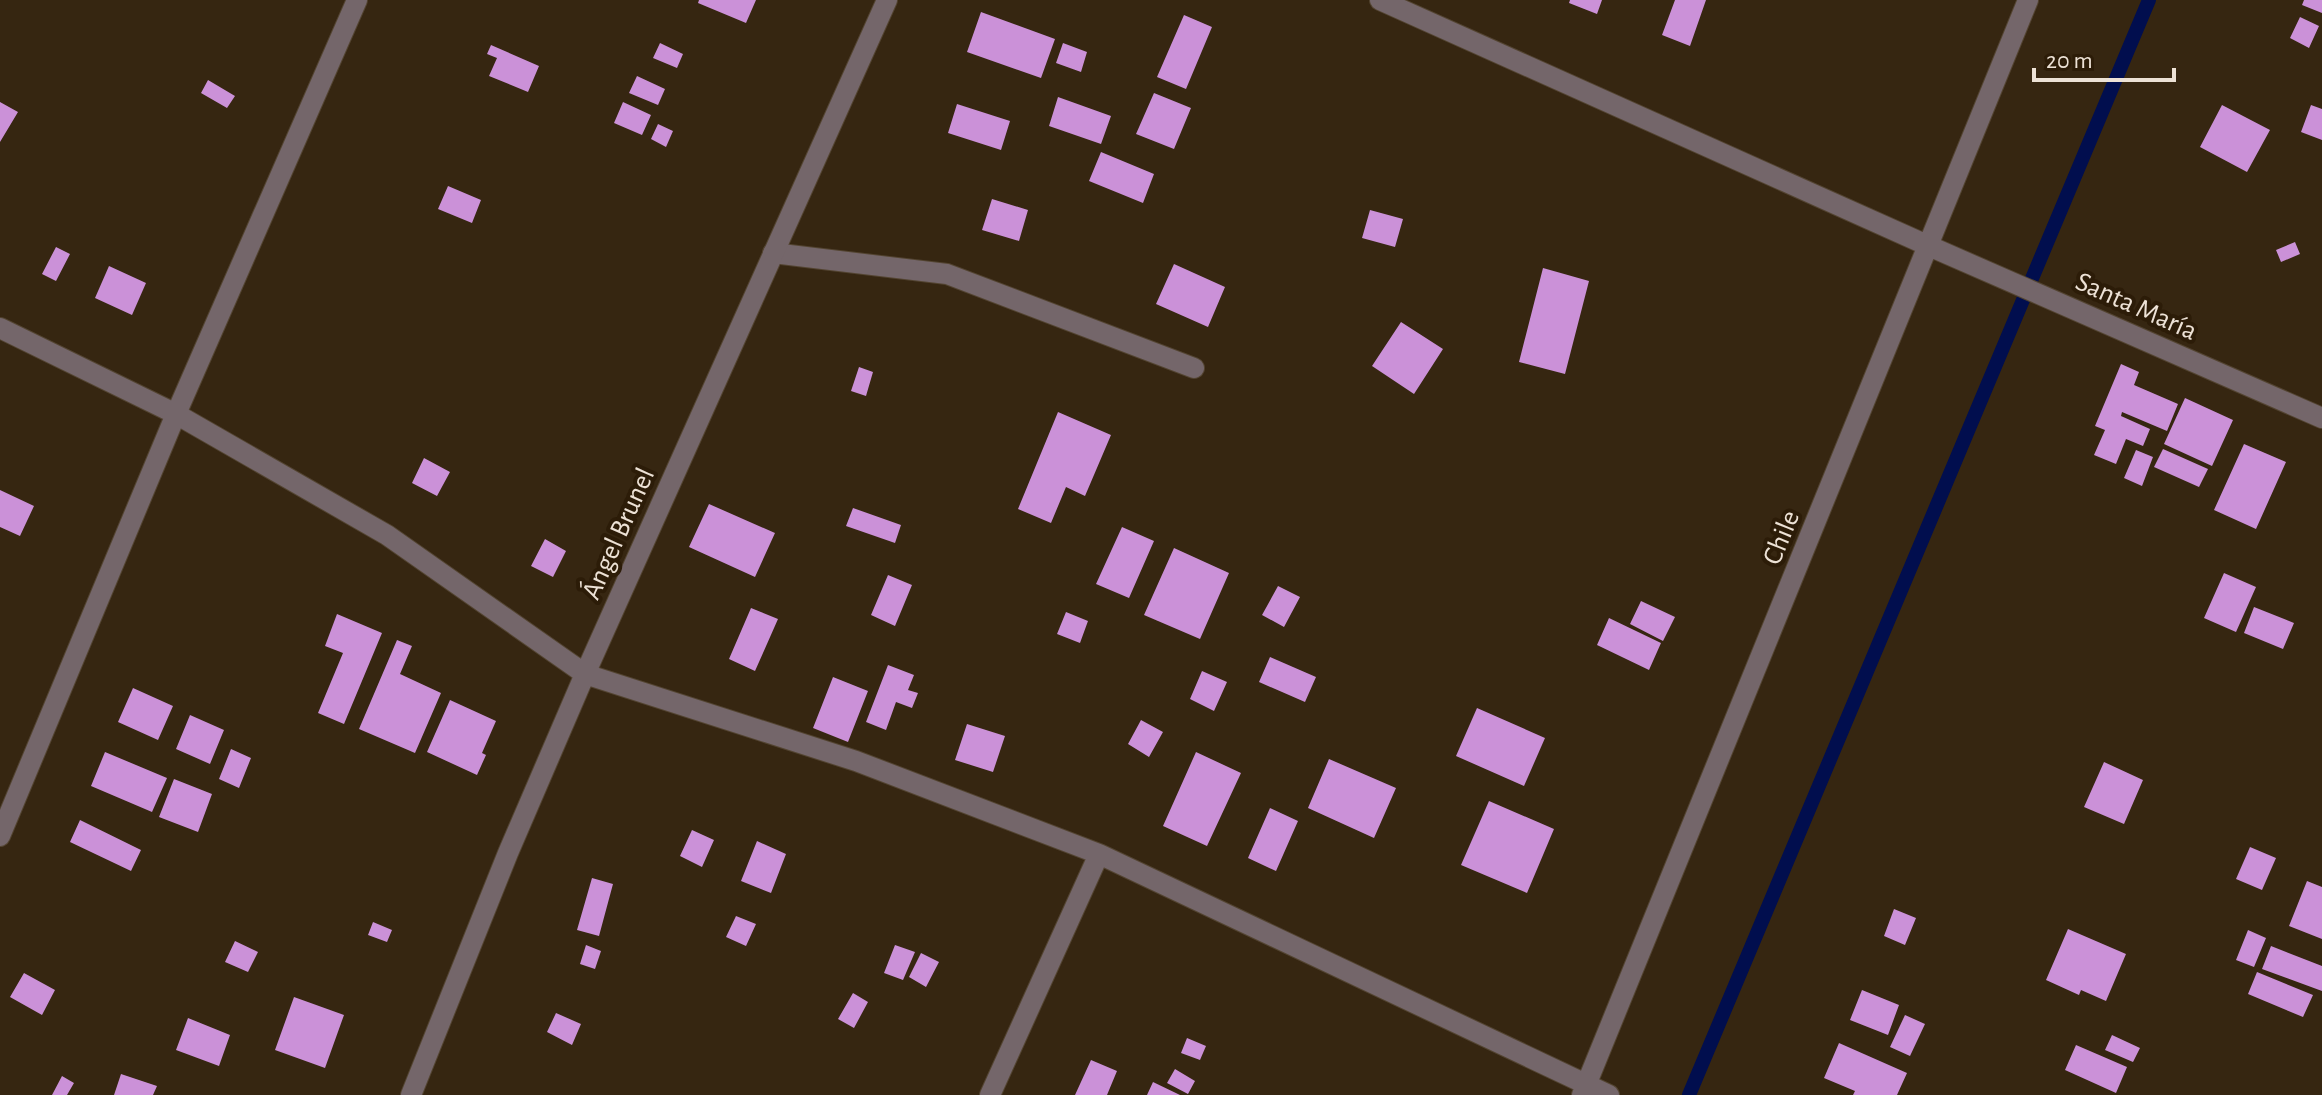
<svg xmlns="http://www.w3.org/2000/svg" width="2322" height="1095" font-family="'Alegreya Sans',sans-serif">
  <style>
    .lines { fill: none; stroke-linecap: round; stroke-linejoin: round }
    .stream { stroke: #010e4e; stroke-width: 14 }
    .building { fill: #cb91d8 }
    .service-casing { stroke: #534431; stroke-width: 22 }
    .minor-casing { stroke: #534431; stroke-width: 22 }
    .service { stroke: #74666a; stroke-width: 20 }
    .minor { stroke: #74666a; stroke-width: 20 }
    .labels { text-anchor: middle; stroke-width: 8; stroke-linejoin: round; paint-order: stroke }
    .street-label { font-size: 28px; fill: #ede2d6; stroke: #2c1c08 }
  </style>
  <rect width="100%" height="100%" fill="#362611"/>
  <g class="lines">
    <path class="stream" d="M1689,1095L2149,0"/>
  </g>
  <path class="building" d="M699,0H756L746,23L698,3Z
    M1570,0H1602L1597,14L1569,3Z
    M1675,0H1706L1690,46L1662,35Z
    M2304,0H2322V13L2302,5Z
    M981,12L1055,39L1041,78L967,52Z
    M1184,15L1212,27L1186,89L1157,77Z
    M2300,17L2319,26L2309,48L2290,38Z
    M660,43L683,54L677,68L653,58Z
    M1063,43L1087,52L1081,72L1056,63Z
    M491,45L539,66L528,92L489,76L497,58L487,54Z
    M637,76L665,89L658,105L629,93Z
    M208,80L235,96L227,108L201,93Z
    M1154,93L1191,108L1174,149L1136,134Z
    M1058,97L1111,116L1101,144L1049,126Z
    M0,102L18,112L0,142Z
    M623,102L651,115L642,135L614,123Z
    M957,104L1010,121L1001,150L948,133Z
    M2222,105L2270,130L2247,172L2200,147Z
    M2311,105L2322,109V140L2301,132Z
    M658,124L673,131L666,147L651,139Z
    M1101,152L1154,174L1143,203L1089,181Z
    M448,186L481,200L472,223L438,209Z
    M992,199L1028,210L1019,241L982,230Z
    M1370,210L1403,219L1395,247L1362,238Z
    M2295,242L2300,254L2281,262L2276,250Z
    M56,247L70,254L56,281L42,274Z
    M1174,264L1225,287L1208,327L1156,304Z
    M109,266L146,283L132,315L95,298Z
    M1543,268L1589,281L1565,374L1519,362Z
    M1401,322L1443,349L1414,394L1372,366Z
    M2121,364L2139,372L2134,385L2178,404L2167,431L2122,412L2121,416L2150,429L2143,446L2126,439L2116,464L2094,455L2105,430L2095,426Z
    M859,367L873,372L866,396L851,391Z
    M2185,398L2233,420L2212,466L2164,444Z
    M1058,412L1111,435L1085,496L1066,487L1051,523L1018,509Z
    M2244,444L2286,462L2256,529L2214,510Z
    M2163,449L2208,469L2199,487L2154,467Z
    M2136,450L2153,457L2142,486L2124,478Z
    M424,458L450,472L437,496L412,483Z
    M0,490L34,506L20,536L0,527Z
    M709,504L775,533L755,577L689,547Z
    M853,508L901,525L895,543L846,526Z
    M1122,527L1154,541L1129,598L1096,584Z
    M545,539L566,551L553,577L531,566Z
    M1174,548L1229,573L1200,639L1144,615Z
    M2224,573L2256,587L2236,632L2204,618Z
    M888,575L912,585L895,626L871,615Z
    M1278,586L1300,597L1284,627L1262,615Z
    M1641,601L1675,617L1663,641L1630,624Z
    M2254,607L2294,623L2283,649L2244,633Z
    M751,608L778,619L755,671L729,659Z
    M1066,612L1088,621L1080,643L1057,634Z
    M337,614L382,633L344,724L318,713L343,653L325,646Z
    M1609,618L1661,643L1649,670L1597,645Z
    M397,640L412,646L400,674L441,693L415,753L359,729Z
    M1270,657L1316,677L1305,702L1259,682Z
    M888,665L914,675L908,690L918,693L912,708L896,702L886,730L866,722Z
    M1202,671L1227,682L1214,711L1190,699Z
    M833,677L868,691L848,742L813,728Z
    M133,688L173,706L158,740L118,722Z
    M450,700L496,721L482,753L486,755L477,775L427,752Z
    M1477,708L1545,738L1524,786L1456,756Z
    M190,715L224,730L210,764L176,749Z
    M1141,720L1163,732L1149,757L1128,744Z
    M967,724L1005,736L993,772L955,760Z
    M231,749L251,758L239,788L219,779Z
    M105,752L167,778L152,812L91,786Z
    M1196,752L1241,773L1207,846L1163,826Z
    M1329,759L1396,788L1374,838L1308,808Z
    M2104,762L2143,780L2124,824L2084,807Z
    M174,779L212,794L198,832L159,817Z
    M1489,801L1554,829L1527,893L1461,865Z
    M1270,808L1298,821L1276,871L1248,858Z
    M80,820L141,850L131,871L70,842Z
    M692,830L714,840L702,867L680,856Z
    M757,841L786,854L771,893L741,881Z
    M2250,847L2276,858L2262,890L2236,879Z
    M592,878L613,884L599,936L577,930Z
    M2307,881L2322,887V939L2289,926Z
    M1894,909L1916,918L1905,945L1884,936Z
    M736,916L756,924L746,946L726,937Z
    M373,922L392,930L387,942L368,935Z
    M2068,929L2126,954L2106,1001L2081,990L2079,995L2046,980Z
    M2248,930L2266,938L2254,967L2236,960Z
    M235,941L258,952L248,972L225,962Z
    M586,945L601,951L595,969L580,964Z
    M895,945L915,952L903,980L884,973Z
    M2271,946L2322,966V991L2262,969Z
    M921,953L939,962L926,987L909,977Z
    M2257,972L2313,995L2303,1017L2248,994Z
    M24,973L55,990L42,1015L10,997Z
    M1862,990L1899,1005L1888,1035L1850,1020Z
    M853,993L868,1002L854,1028L838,1019Z
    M294,997L344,1015L325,1068L275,1050Z
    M556,1013L581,1024L572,1045L547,1032Z
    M1905,1015L1925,1024L1910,1056L1890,1047Z
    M188,1018L230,1035L219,1066L176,1050Z
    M2112,1035L2140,1048L2133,1062L2105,1050Z
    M1187,1038L1206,1046L1200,1060L1181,1053Z
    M1839,1043L1907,1073L1897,1095H1853L1855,1091L1824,1078Z
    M2076,1045L2127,1067L2116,1093L2065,1070Z
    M1091,1060L1117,1071L1107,1095H1075Z
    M1175,1069L1195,1081L1188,1094L1167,1083Z
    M121,1074L157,1086L153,1095H114Z
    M62,1076L74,1083L67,1095H52Z
    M1153,1082L1180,1095H1147Z"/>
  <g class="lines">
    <defs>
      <path id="service" d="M773,253L947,274L1194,368"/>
      <path id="minor" d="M1380,0L1929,246L2322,418
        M0,328L176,414L387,535L585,674L856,761L1099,854L1609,1095
        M0,836L176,414L357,0
        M411,1095L508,853L585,674L887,0
        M990,1095L1099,854
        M1582,1095L2028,0"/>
    </defs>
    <use href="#service" class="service-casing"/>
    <use href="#minor" class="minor-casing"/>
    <use href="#service" class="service"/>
    <use href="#minor" class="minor"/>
  </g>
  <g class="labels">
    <g class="street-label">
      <text transform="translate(2137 305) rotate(24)" y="10">Santa María</text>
      <text transform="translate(617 533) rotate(-66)" y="10">Ángel Brunel</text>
      <text transform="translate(1780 537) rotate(-68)" y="10">Chile</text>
    </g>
  </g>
  <path d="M2034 68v12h140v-12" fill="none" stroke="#ede2d6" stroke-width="4"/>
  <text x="2046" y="68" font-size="24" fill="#ede2d6" stroke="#2c1c08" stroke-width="6" paint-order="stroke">20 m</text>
</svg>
